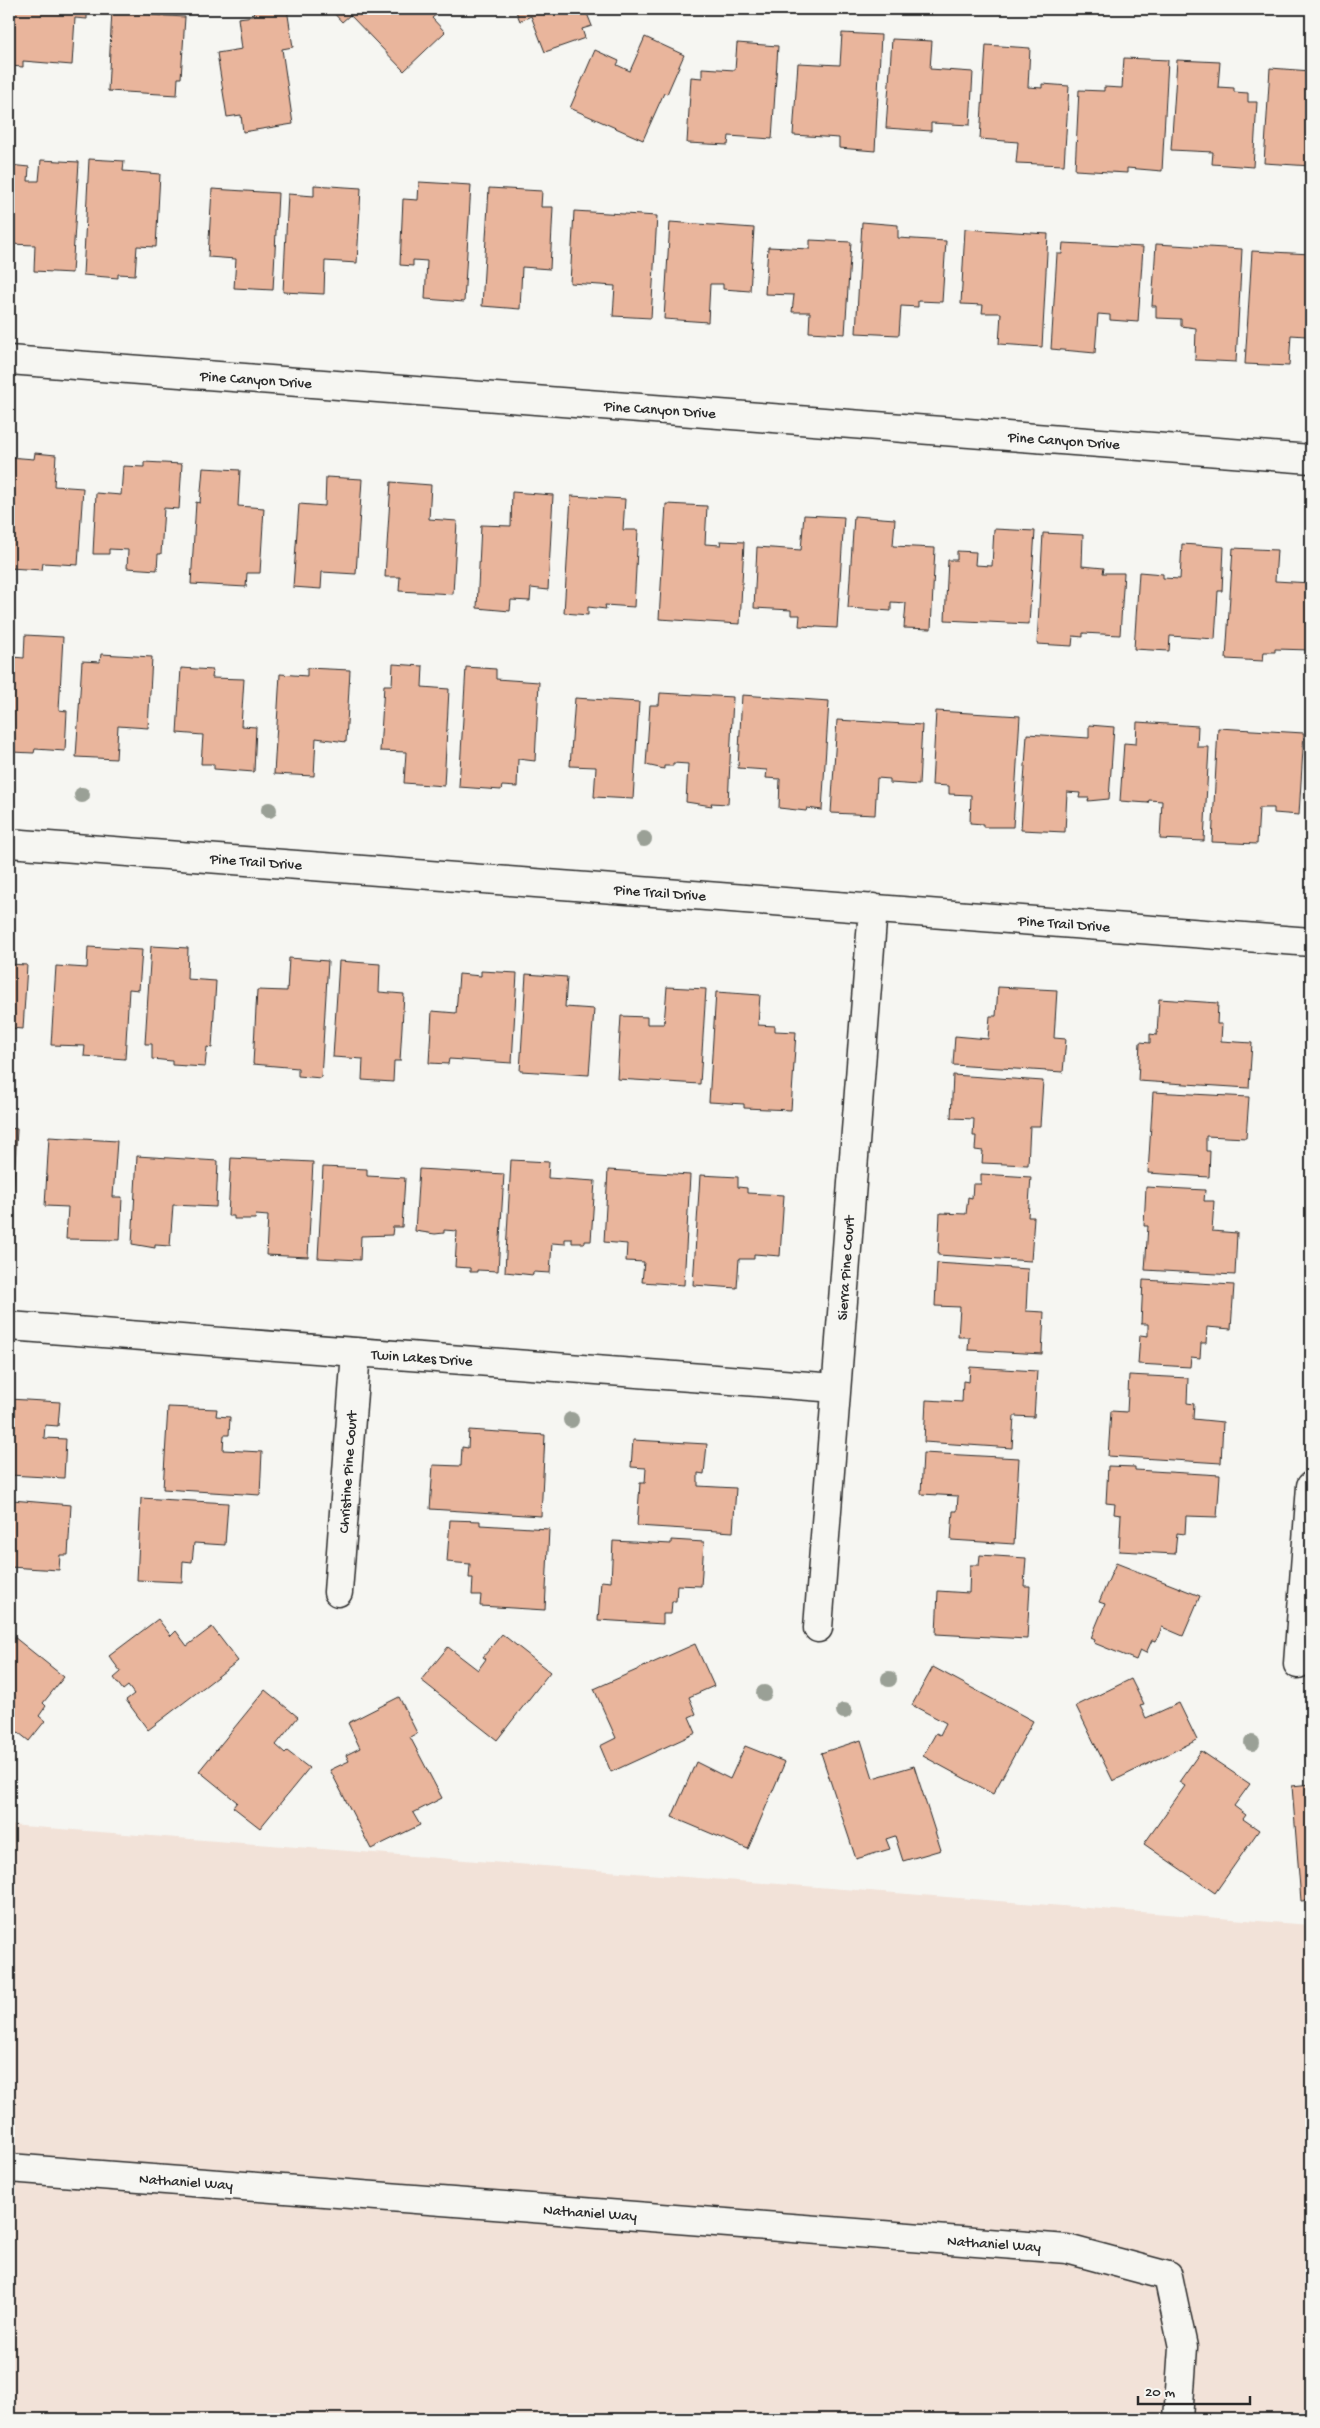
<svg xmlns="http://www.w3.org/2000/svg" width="1320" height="2428" font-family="'Gochi Hand',sans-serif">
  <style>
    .built { fill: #f2e2d8 }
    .building { fill: #e9b59c; stroke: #2b2b2b }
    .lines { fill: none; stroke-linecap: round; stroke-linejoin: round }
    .minor-casing { stroke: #2b2b2b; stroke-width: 31 }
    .minor { stroke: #f6f6f2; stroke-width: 28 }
    .tree { fill: #9aa096 }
    .labels { text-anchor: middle; stroke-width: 4.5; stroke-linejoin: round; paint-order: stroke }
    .street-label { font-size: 15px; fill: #2b2b2b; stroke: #f6f6f2 }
  </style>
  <rect width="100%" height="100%" fill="#f6f6f2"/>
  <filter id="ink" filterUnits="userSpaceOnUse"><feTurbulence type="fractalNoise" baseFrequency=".02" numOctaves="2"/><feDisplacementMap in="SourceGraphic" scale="10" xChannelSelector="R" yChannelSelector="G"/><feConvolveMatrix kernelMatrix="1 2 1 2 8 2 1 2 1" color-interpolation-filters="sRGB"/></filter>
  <g filter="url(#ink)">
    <path class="built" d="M9,1825L1311,1925V2419H9Z"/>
    <path class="building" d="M9,9H87V19L75,18L72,65L23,61V67L9,66Z
      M112,9H151L150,15L185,17L181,78H178L177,95L108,91Z
      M270,9H287L293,47L282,49L293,124L243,132L241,115L227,117L217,53L242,49L238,18L254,16L253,11Z
      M330,9H434L438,13L432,18L445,32L404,71L350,15L342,22Z
      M515,9H590L586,11L592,26L582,29L585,38L545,52L531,16L520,21Z
      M842,33L881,35L875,151L839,148V138L793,135L798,63L840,65Z
      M645,37L684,55L667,94L664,93L643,140L570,108L595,50L619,61L617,65L630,71Z
      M892,39L932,41L930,69L973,72L970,125L931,123V131L886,128Z
      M737,43L778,46L772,139L729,136L728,145L687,143L691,77L702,78V68L735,70Z
      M986,45L1030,48L1028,87L1042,88V84L1069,86L1064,165L1016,163L1018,142L980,139Z
      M1124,58L1168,60L1162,171L1127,168V173L1075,170L1079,90L1104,91V87L1122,88Z
      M1177,60L1220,62L1218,87L1234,88V92L1248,93V102H1257L1253,167L1212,164L1213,152L1171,150Z
      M1270,68L1311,71V166L1264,163Z
      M89,159L124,161L123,171L160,174L156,247L137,246L135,275L118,274V278L83,275Z
      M41,160L79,162L72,273L34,271L35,245L9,244V165L29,167L28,181H39Z
      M419,182L471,185L464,302L425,299L427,261L413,260V266L400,265L403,199L418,200Z
      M314,185L361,188L357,263L325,261L324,294L283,292L288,194L314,196Z
      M489,188L542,191L541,207H553L550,269L522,267L520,309L482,306Z
      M212,189L278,193L273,290L234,288L236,259L208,257Z
      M574,211L657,216L651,318L613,316L615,286L570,283Z
      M670,222L754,228L750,291L723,289V284H710L708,322L664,319Z
      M862,222L898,225V238L946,241L942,302L918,301V307L901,306L899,335L856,333Z
      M965,229L1048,234L1042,347L999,344L1001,313H982L983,305L961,304Z
      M810,240L851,242L845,334L809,332L810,312H792L794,295L765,294L768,247L810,249Z
      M1063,243L1143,247L1138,322L1110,320V315L1098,314L1095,353L1051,349L1057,254H1062Z
      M1156,244L1242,249L1236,362L1195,360L1196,328L1181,326V319L1156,318V306H1152Z
      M1252,251L1311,254V330H1307L1306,336L1291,335L1289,366L1245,364Z
      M35,453L56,455L54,486L83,488L78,565L43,563L42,570L9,568V457L34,459Z
      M144,462L182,464L179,509L164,508L161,554H158L157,570L127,568L128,550L109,549V554H93L96,493L121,495L123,466L144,467Z
      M203,468L240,470L238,506L264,508L260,573H247L246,587L191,584L196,502L200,503Z
      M326,477L362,479L356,574L322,572L321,589L293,587L299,504L325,506Z
      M391,482L431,485L429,519L457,521L453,594L399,591L400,577H385Z
      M512,492L553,495L548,590L531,588L530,601L511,600L510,611L477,608L481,525L511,526Z
      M571,496L625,499L623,530H638L634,607L605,605L606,609L588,607V615L564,613Z
      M666,504L707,506L705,544L721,545L720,541L744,542L740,624L659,619Z
      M804,515L844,517L837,628L799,626L800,615H791V610L754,608L757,547L801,550Z
      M854,516L895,519L893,546L935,548L931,629L904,628L906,603L891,602V611L848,608Z
      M994,529L1035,531L1029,624L945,620L948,560H957V551L976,552L975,565L992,566Z
      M1043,533L1083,535L1082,566L1104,568L1103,573H1124L1120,635L1083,633V637L1073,636L1072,646L1037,644Z
      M1182,544L1224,547L1222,591H1218L1215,639L1170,636L1169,651L1134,649L1139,572L1163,574V578L1180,579Z
      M1233,548L1277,550L1275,581L1311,583V650L1275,649V652H1264L1263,661L1226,659Z
      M25,635L63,637L59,710L67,711L65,751L35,749L34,753L11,752L13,723H9V644H12V657L24,658Z
      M101,654L152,657L148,728L118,726L116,759L76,757L82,661L100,662Z
      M393,664L423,666L422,687L449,689L444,786L404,783L406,752L380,751L384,685H392Z
      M466,667L496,669V679L539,682L535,761L518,759L517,787L502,786L501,790L459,787Z
      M181,668L213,670L212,678L244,679L241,726L256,727L254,772L214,769V764H201L203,735L177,733Z
      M307,668L350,670L346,742L316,738L314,776L274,774L280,674L307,676Z
      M660,693L733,697L728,804L711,803L712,806L686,802L688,764L673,763V766H664V769L646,765L650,705H659Z
      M742,695L829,701L822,810L807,808L806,811L779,808L780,779L766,778L767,770L738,768Z
      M575,698L639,702L633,799L594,797L596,767L570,766Z
      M936,711L1020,716L1013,827H983V824L970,823L971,795L949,794V786L932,785Z
      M837,720L922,725L919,785L890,783V779L877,778L875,815L831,813Z
      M1137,722L1198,726L1197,747H1209L1204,841L1160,839L1162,801L1149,800L1148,803L1120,801L1124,743L1136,744Z
      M1089,725L1114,727L1109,799L1088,801L1089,798H1079L1080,793L1067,792L1065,832L1021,830L1027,734L1089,738Z
      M1218,728L1304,733L1299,815L1274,813V808H1259L1257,844L1212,842Z
      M151,946L188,948L187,979L216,981L212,1048L207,1047L205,1067L172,1065V1061L152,1059V1044H145Z
      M88,947L142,950L139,990L129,989L125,1059L84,1056L85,1046L51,1045L56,966L87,968Z
      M289,958L328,961L321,1078L298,1076V1068L253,1064L257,990L287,991Z
      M339,961L380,964L379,992L404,994L400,1061H394L393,1082L362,1080L363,1059L333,1057Z
      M9,964L27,965L23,1029L9,1028Z
      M481,971L517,973L512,1063L449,1059L448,1064L429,1063L432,1011L456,1013L459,974L481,976Z
      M526,974L567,977L565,1007L594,1009L589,1075L520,1071Z
      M667,987L706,989L700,1084L617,1079L621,1016L647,1017V1024H664Z
      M998,987L1057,990L1054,1038L1066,1039L1063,1072L953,1065L955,1036L988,1039L990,1016H996Z
      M716,992L760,995L758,1025L775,1026V1031L796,1032L791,1110L744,1108V1104L709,1102Z
      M1159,999L1218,1003L1217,1024H1222L1221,1041L1252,1043L1249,1088L1138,1081L1140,1042L1150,1043V1034L1157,1035Z
      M953,1075L1043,1081L1040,1126H1030L1028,1165L982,1163L983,1151L975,1150L976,1136H973L974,1119L951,1118Z
      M1153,1092L1249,1097L1246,1138L1206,1136V1151H1210L1209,1177L1148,1173Z
      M9,1128L17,1129L13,1200H9Z
      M49,1137L117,1141L113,1197H122L120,1240L66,1239L68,1207L45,1206Z
      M137,1156L218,1161L216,1207L173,1205L170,1246L155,1245V1248L132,1244Z
      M231,1158L313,1162L308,1257L266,1255L268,1216L256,1215L255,1219H234V1216H228Z
      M511,1160L549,1162L548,1178L595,1181L591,1241H585V1243H572V1239H565V1244L552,1243L550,1273L533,1272V1275L505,1272Z
      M323,1167L367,1169V1176L405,1178L402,1227H393L392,1235L361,1236L360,1260L318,1258Z
      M419,1169L504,1174L498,1271L477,1270V1272H470V1268L455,1267L457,1231L444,1230V1233L435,1234L415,1231Z
      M608,1170L690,1175L684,1285L642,1282L644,1262L626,1261L627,1244L604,1242Z
      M981,1174L1031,1177L1028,1217H1034L1031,1261L938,1255L940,1213L966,1214L968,1197L972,1198L973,1184H981Z
      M700,1175L738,1177V1187L747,1188V1193L784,1195L780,1256L754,1254V1259H739L737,1288L693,1285Z
      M1146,1187L1205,1190L1204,1201H1214L1212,1231L1237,1233L1235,1275L1145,1270L1148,1226H1144Z
      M937,1263L1028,1269L1026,1311L1044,1312L1042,1354L968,1350L969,1337H958L960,1307L935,1306Z
      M1143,1280L1234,1285L1231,1329L1207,1327L1206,1343H1201L1200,1358L1191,1357L1190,1367L1138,1364L1140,1335L1148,1336V1324H1141Z
      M970,1367L1037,1371L1034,1417L1014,1416L1012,1448L924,1442L926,1400L962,1402L963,1381L969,1382Z
      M1129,1375L1188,1378L1187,1403L1194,1404L1193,1419L1223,1422L1221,1463L1108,1456L1111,1411L1127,1412Z
      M9,1399L60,1402L58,1426L45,1425L44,1438L66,1439L64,1478L9,1475Z
      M168,1407L217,1409L216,1416L230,1417L229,1435H224L223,1450L262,1452L260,1495L163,1489Z
      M469,1430L545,1435L541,1516L430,1509L433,1465L461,1466L462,1447L468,1448Z
      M633,1440L707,1444L704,1474L698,1473V1486L736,1488L733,1532L637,1526L640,1483H645L646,1468L631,1467Z
      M923,1453L1019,1458L1014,1544L951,1540L953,1511H957L958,1496L921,1494Z
      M1108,1466L1135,1467V1470L1220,1475L1217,1517L1186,1516L1185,1534L1177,1533L1175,1554L1119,1551L1121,1515L1114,1514L1115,1504L1106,1503Z
      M9,1486H13L12,1500L71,1505L68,1555H60L59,1570L9,1567Z
      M141,1498L228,1503L225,1545L194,1543L192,1562L183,1561L182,1582L137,1580Z
      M450,1520L480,1521V1525L549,1529L545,1610L480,1606L481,1595H472L473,1578H469L470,1564L447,1562Z
      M671,1540L704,1542L701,1586L677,1585L676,1601H672L671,1614H663V1624L598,1620L601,1581L611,1582L613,1541L671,1544Z
      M980,1555L1026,1558L1024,1586H1030L1027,1639L936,1634L938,1591L969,1593L970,1565H979Z
      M1116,1563L1200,1596L1183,1636L1162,1627L1156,1641L1152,1640L1146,1653L1140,1650L1136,1660L1094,1643L1095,1640L1091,1638L1105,1604L1099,1602Z
      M158,1619L171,1636L176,1631L187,1646L212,1627L238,1661L148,1730L126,1700L134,1694L128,1686L123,1690L114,1678L121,1672L109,1656Z
      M9,1633L64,1677L43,1703L46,1706L39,1716L45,1721L29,1741L9,1725Z
      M502,1634L550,1672L497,1740L421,1680L448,1647L478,1670L486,1659L483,1657Z
      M695,1644L714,1686L689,1697L696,1714L689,1717L696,1733L611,1772L600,1746L616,1738L594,1689Z
      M933,1667L1033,1721L993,1794L923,1756L936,1733L940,1735L946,1723L912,1705Z
      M1131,1679L1144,1705L1140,1706L1146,1718L1179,1703L1197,1740L1113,1781L1076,1706Z
      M265,1690L298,1717L276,1745L285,1753L287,1751L309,1768L260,1828L233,1807L237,1802L199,1771Z
      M399,1697L417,1733L410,1737L442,1798L413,1813L420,1825L371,1849L330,1770L349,1761L346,1755L360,1748L348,1723Z
      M861,1740L873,1778L914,1766L941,1850L903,1861L895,1836L886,1839L890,1849L856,1859L821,1753Z
      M745,1746L785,1762L748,1849L672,1817L696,1762L730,1779Z
      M1201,1751L1250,1784L1234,1806L1246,1815L1243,1819L1259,1830L1215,1893L1144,1844L1185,1786L1179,1782Z
      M1311,1784V1900L1301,1901L1292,1786Z"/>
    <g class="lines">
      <defs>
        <path id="minor" d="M9,360L1311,459
          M9,843L1311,942
          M9,1326L836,1388
          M338,1592L356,1352
          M818,1628L873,908
          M1298,1664L1311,1486
          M9,2168L1067,2249L1168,2276L1183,2347L1178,2419"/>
      </defs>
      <use href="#minor" class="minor-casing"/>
      <use href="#minor" class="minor"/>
    </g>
    <g class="tree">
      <circle cx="82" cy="795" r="8"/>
      <circle cx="269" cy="810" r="8"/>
      <circle cx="644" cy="839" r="8"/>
      <circle cx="571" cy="1420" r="8"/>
      <circle cx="889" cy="1679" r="8"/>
      <circle cx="764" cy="1693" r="8"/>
      <circle cx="844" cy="1711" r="8"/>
      <circle cx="1252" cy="1743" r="8"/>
    </g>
  </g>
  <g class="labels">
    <g class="street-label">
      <text transform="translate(256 379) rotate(4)" y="5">Pine Canyon Drive</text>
      <text transform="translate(660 409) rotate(4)" y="5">Pine Canyon Drive</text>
      <text transform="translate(1064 440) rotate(4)" y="5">Pine Canyon Drive</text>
      <text transform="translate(256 861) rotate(4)" y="5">Pine Trail Drive</text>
      <text transform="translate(660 892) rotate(4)" y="5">Pine Trail Drive</text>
      <text transform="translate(1064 923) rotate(4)" y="5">Pine Trail Drive</text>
      <text transform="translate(845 1268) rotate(-86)" y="5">Sierra Pine Court</text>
      <text transform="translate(422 1357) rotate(4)" y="5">Twin Lakes Drive</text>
      <text transform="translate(347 1472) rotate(-86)" y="5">Christine Pine Court</text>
      <text transform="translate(186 2181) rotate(4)" y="5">Nathaniel Way</text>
      <text transform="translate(590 2212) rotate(4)" y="5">Nathaniel Way</text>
      <text transform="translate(994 2243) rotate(4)" y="5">Nathaniel Way</text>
    </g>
  </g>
  <rect width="1320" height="2428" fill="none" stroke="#f6f6f2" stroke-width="30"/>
  <rect x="15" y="15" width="1290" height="2398" fill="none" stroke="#2b2b2b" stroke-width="2" filter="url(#ink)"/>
  <path d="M1138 2396v8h112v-8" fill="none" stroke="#2b2b2b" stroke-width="2.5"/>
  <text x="1145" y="2396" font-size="15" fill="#2b2b2b" stroke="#f6f6f2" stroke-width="4" paint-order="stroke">20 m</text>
</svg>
